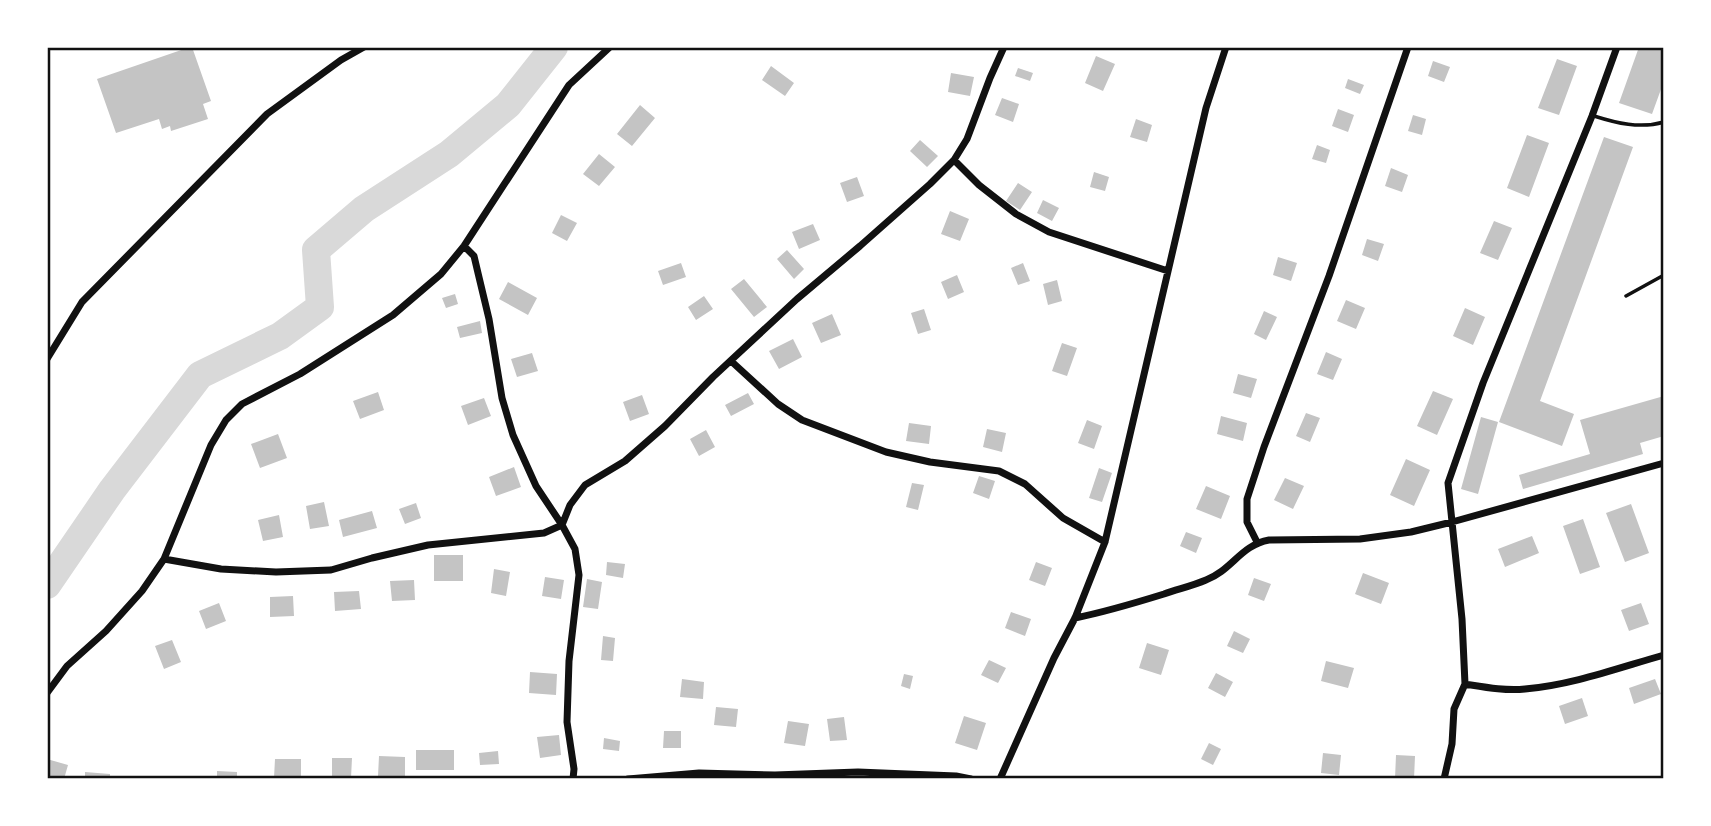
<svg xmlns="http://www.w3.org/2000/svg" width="1711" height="826" font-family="Overpass,sans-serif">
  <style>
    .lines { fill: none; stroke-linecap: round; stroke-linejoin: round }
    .river { stroke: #d9d9d9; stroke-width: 28 }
    .building { fill: #c4c4c4 }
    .service { stroke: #111; stroke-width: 3.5 }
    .minor { stroke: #111; stroke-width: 7 }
    .neatline { fill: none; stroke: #111; stroke-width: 2.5 }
  </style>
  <rect width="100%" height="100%" fill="#fff"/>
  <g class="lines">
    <path class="river" d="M47,585L112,490L200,375L280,336L320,307L316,250L364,209L449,154L508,105L554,47"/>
  </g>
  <path class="building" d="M190,47H192L211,101L203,104L208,119L171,131L170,126L162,129L159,119L116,133L97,79Z
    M1639,47H1664V81L1652,114L1619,103Z
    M1096,56L1115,64L1103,91L1085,83Z
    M1557,59L1577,66L1559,115L1538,108Z
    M1433,61L1450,67L1444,82L1428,76Z
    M771,66L794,83L785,96L762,80Z
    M1018,68L1033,73L1030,81L1015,76Z
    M951,73L974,77L970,96L948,92Z
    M1348,79L1364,85L1360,94L1345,88Z
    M1002,98L1019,104L1013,122L995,115Z
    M640,105L655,118L632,146L617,134Z
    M1338,109L1354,115L1348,132L1332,126Z
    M1413,115L1426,119L1422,135L1408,131Z
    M1136,119L1152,125L1147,142L1130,137Z
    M1527,135L1549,143L1529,197L1507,188Z
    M1604,137L1633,147L1540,401L1574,414L1562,446L1499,422Z
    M920,140L938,156L927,167L910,151Z
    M1317,145L1330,150L1326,163L1312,159Z
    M599,154L615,167L599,186L583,174Z
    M1391,168L1408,175L1402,192L1385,186Z
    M1094,172L1109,177L1105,191L1090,187Z
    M857,177L864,196L847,202L840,183Z
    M1018,183L1032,192L1020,210L1006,201Z
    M1043,200L1059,208L1052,221L1037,213Z
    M950,211L969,219L960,241L941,234Z
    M561,215L577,223L567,241L552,233Z
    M1494,221L1512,228L1498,260L1480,253Z
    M813,224L820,240L799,249L792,232Z
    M1367,239L1384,244L1378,261L1362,255Z
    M787,250L804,269L794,279L777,259Z
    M1278,257L1297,263L1291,281L1273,275Z
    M681,263L686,277L663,285L658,271Z
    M1023,263L1030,281L1018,285L1011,268Z
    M957,275L964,292L948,299L941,282Z
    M744,279L767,307L754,317L731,289Z
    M1057,280L1062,301L1048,305L1043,284Z
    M508,282L537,298L528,315L499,299Z
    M455,294L458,304L446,308L442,298Z
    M704,296L713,309L696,320L688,307Z
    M1346,300L1365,308L1356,329L1337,321Z
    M1465,308L1485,317L1473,345L1453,336Z
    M924,309L931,330L918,334L911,313Z
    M1264,311L1277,317L1266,340L1254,334Z
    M832,314L841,335L821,343L812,323Z
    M480,321L482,333L460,338L457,327Z
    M793,339L802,357L779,369L769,351Z
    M1062,343L1077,348L1067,376L1052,371Z
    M1326,352L1342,359L1333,380L1317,374Z
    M532,353L538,371L517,377L511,359Z
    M1238,374L1257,379L1251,398L1233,393Z
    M1433,391L1453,399L1437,435L1417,426Z
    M378,392L384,410L360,419L353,401Z
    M748,393L754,404L731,416L725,405Z
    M642,395L649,414L630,421L623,402Z
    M1664,396V436L1640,443L1643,454L1523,489L1519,475L1590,454L1580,420Z
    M484,398L491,416L468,425L461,406Z
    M1306,413L1320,418L1310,442L1296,436Z
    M1221,416L1247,423L1243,441L1217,434Z
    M1481,417L1498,422L1478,494L1461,489Z
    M1087,420L1102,426L1094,449L1078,443Z
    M909,423L931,426L929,444L906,441Z
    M987,429L1006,433L1002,452L983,447Z
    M706,430L715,447L699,456L690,439Z
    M278,434L287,458L260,468L251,444Z
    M1406,459L1430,470L1414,506L1390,495Z
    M514,467L521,487L496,496L489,477Z
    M1099,468L1112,473L1102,502L1089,498Z
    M979,476L995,481L989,499L973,493Z
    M1285,478L1304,486L1293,509L1274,500Z
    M912,483L924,485L918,510L906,507Z
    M1206,486L1230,496L1221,519L1196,509Z
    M324,502L329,526L310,529L306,506Z
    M416,503L421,518L405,524L399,509Z
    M1631,504L1649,553L1625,562L1606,513Z
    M372,511L377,528L343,537L339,520Z
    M279,515L283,537L263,541L258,520Z
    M1583,519L1600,567L1580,574L1563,526Z
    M1186,532L1202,538L1196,553L1180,546Z
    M1532,536L1539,553L1505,567L1498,549Z
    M434,555H463V581H434Z
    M607,562L625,564L623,578L606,575Z
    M1036,562L1052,568L1045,586L1029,580Z
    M494,569L510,572L506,596L491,593Z
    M1363,573L1389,583L1381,604L1355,594Z
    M545,577L564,580L561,599L542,596Z
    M1254,578L1271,584L1264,601L1248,595Z
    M587,579L602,582L598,609L583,607Z
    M414,580L415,600L392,601L390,581Z
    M359,591L361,609L335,611L334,592Z
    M293,596L294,616L270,617V597Z
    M219,603L226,621L206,629L199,611Z
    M1641,603L1649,624L1629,631L1621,610Z
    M1011,612L1031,619L1025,636L1005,628Z
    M1234,631L1250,639L1243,653L1227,646Z
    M603,636L615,638L613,661L601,660Z
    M172,640L181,662L164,669L155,646Z
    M1147,643L1169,650L1161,675L1139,668Z
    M989,660L1006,668L998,683L981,675Z
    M1326,661L1354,668L1348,688L1321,681Z
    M530,672L557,674L556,695L529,693Z
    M1216,673L1233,682L1225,697L1208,688Z
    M904,674L913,676L910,689L901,686Z
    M682,679L704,682L703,699L680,697Z
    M1655,679L1661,694L1634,704L1629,688Z
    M1582,698L1588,716L1565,724L1559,706Z
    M716,707L738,709L736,727L714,725Z
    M964,716L986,723L977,750L955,743Z
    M844,717L847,740L830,741L827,719Z
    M788,721L809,724L805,746L784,743Z
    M664,731H681V748H663Z
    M559,735L561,755L540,758L537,737Z
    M604,738L620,741L619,751L603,749Z
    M1209,743L1221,749L1213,765L1201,759Z
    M416,750H454V770H416Z
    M498,751L499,764L480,765L479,753Z
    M1323,753L1341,755L1339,775L1321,773Z
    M1396,755L1415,756L1414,779H1395Z
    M379,756L405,757V777L378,776Z
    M332,758H352L351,778L332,777Z
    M47,759L68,765L64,779H47Z
    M275,759H301V779L274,778Z
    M217,771L237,772V779H217Z
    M85,772L110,774V779H85Z"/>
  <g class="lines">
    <path class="service" d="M1594,116C1616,123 1640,129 1664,122
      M1626,296L1664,275"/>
    <path class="minor" d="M954,160L979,185L1016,214L1049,232L1168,271
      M464,246L474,256L478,273L489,319L502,398L513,435L536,486L562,525L575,549L579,575L569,661L567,722L574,769L573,779
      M47,359L82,302L267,114L341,60L364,47
      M731,361L778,404L802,420L886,452L930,462L999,471L1025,484L1063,518L1105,542
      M1257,542L1247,522V499L1264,447L1329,276L1408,47
      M164,559L221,569L276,572L331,570L372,558L428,545L544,533L562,525L570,505L585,485L625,461L665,426L713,377L797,299L860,246L930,184L954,160L967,139L990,78L1004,47
      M1075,618C1105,612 1135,603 1164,594C1178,589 1192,586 1206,580C1232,570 1241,545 1269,540L1360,539L1411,532L1452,522L1664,463
      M1465,684C1484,687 1505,691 1525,689C1572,685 1618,668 1664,655
      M47,693L67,666L106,631L142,591L164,559L211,445L226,420L242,404L300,374L393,315L441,274L464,246L569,85L610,47
      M628,779L699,773L775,775L858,772L956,776L971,779
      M1000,779L1054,658L1075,618L1105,542L1206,108L1226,47
      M1444,779L1452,744L1454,709L1465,684L1462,619L1448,483L1483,383L1592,116L1617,47"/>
  </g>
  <rect width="1711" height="826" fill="none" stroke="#ffffff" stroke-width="98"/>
  <rect x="49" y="49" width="1613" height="728" class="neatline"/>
</svg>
